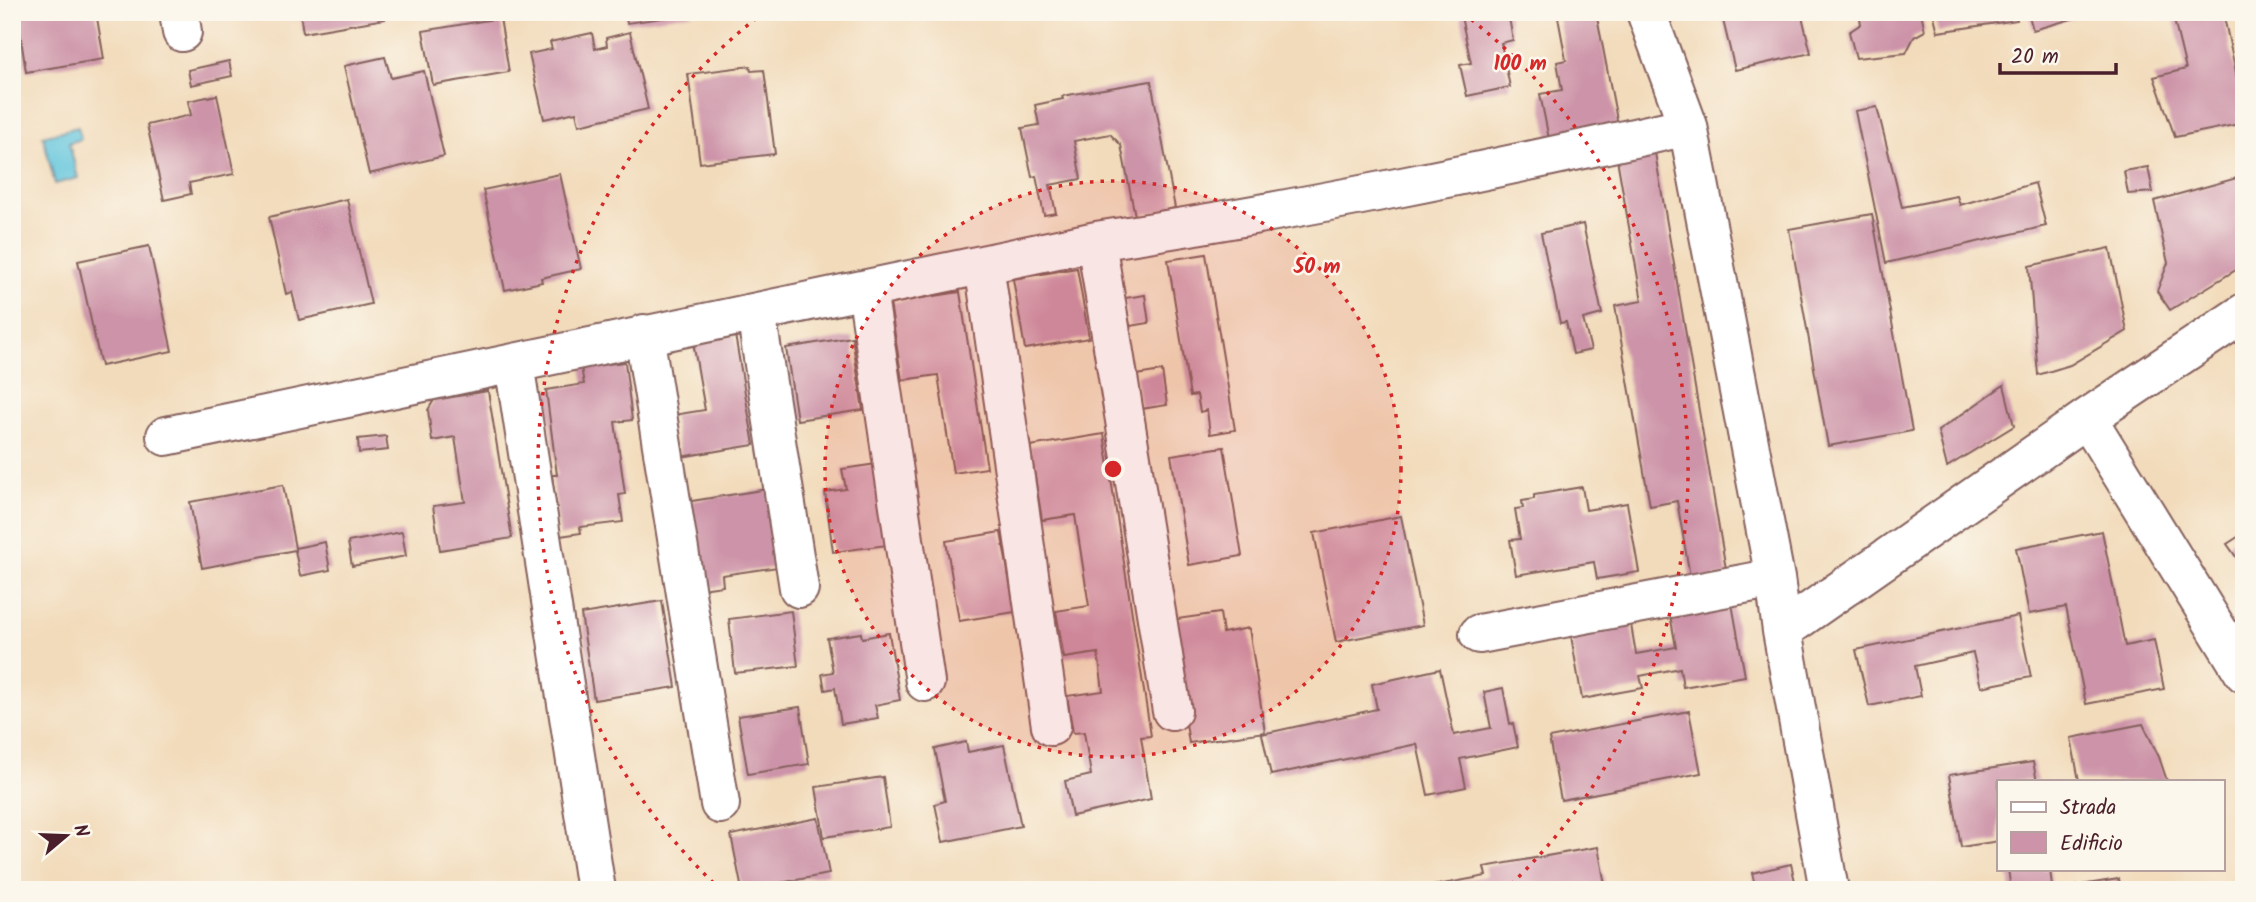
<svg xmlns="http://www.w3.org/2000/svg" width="2256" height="902" font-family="Kalam,sans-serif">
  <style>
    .water { fill: #60c5dd; stroke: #557284; stroke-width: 2 }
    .building { fill: #cd94a9 }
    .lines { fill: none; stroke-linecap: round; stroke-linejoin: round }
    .street-casing { stroke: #85615d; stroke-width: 42 }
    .street { stroke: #fff; stroke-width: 38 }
    .ring { fill: none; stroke: #d62828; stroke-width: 3.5; stroke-dasharray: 3.5 7 }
    .centre { fill: #d62828; stroke: #fbf7ec; stroke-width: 3.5 }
    .ring-label { font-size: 21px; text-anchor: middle; font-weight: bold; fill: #d62828; stroke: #fbf7ec; stroke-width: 5; stroke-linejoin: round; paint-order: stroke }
  </style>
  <rect width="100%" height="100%" fill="#fbf7ec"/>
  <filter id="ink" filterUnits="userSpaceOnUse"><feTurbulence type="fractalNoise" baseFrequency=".0143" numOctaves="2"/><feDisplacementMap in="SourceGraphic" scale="14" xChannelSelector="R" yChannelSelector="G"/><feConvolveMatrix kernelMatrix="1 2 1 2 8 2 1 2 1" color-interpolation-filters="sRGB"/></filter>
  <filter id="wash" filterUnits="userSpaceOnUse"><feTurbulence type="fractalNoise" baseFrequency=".00686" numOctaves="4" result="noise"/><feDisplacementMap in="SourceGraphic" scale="28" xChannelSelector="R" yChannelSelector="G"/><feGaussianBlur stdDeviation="1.57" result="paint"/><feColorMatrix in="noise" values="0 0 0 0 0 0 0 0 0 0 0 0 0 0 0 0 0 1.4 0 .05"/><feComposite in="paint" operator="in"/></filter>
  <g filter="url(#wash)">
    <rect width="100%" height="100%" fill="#f2dbbb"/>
    <path class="water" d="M78,127L81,139L69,143L78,178L55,184L43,136Z"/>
    <g id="blocks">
      <path class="building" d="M17,12H96L104,59L26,72Z
        M300,12H384L385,19L303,33Z
        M625,12H692V14L627,23Z
        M1460,12H1508L1513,40L1501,43L1510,87L1467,96L1460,65L1471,63Z
        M1557,12H1596L1618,125L1549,139L1540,94L1562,90L1557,62L1566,60Z
        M1721,12H1801L1811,53L1735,70Z
        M1859,12H1921L1925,31L1914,37L1906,53L1856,58L1849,32L1861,24Z
        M1933,12H2015L2017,20L1938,32Z
        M2028,12H2093V13L2033,30Z
        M2172,12H2223L2244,111V123L2175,137L2154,77L2186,69Z
        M500,18L509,72L433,85L423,31Z
        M630,32L648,109L579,125L576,112L544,119L529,54L552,49L550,42L592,33L595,49L607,46L606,38Z
        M385,57L391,78L424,71L444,156L369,174L344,66Z
        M229,61L232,76L191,85L188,70Z
        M750,66L751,71L764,70L775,154L700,163L688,74Z
        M1151,81L1175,208L1135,216L1121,145L1110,134L1074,141L1081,179L1050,185L1056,213L1044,215L1036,176L1032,177L1022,128L1039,125L1035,105L1063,99L1062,96Z
        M217,95L234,174L189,183L191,194L164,200L147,125L191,115L188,101Z
        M1877,107L1902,207L1957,196L1960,205L2035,183L2046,226L1886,263L1855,111Z
        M1654,147L1727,575L1691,582L1677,501L1650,506L1615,306L1642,301L1616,153Z
        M2148,167L2153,192L2128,194L2124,171Z
        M560,174L581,269L541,278L542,282L505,290L483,190Z
        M2244,176V265L2170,310L2157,291L2168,263L2154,201Z
        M347,199L371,304L299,320L292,292L286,294L269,217Z
        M1872,214L1912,431L1828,446L1789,229Z
        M1583,224L1602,314L1583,319L1591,350L1573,354L1566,322L1560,323L1541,233Z
        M149,246L172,351L101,366L78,261Z
        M2110,248L2127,331L2070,365L2038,375L2029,266Z
        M1206,254L1235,430L1210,434L1207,410L1200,412L1197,395L1190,396L1168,260Z
        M1077,268L1089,338L1025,349L1013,279Z
        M960,292L987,468L953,473L938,375L902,380L890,303Z
        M1145,295L1149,323L1130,326L1125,298Z
        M735,335L754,445L680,457L673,415L705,410L693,342Z
        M852,337L863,410L797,420L786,348Z
        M625,362L632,420L615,422L625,494L619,495L623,522L580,527L581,533L560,536L552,475H557L546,390L584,384L581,367Z
        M1162,371L1167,405L1141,409L1136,375Z
        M2004,385L2014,426L1947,467L1938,431Z
        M488,391L512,538L440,550L433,506L465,502L455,437L432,441L428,410L434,400Z
        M1104,434L1151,736L1141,737L1151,799L1072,816L1065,781L1091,775L1084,732L1073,733L1067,696L1103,691L1098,653L1064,658L1056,611L1089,606L1075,515L1042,520L1030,446Z
        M386,436L388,450L359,453L358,439Z
        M1224,447L1242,556L1189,565L1171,455Z
        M877,464L888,545L833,552L825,492L846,489L842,469Z
        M283,485L295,548L325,542L330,570L300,576L295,550L202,568L190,502Z
        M1582,487L1586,510L1627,503L1639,572L1597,579L1594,562L1516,575L1510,540L1520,539L1515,509L1523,508L1522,501L1534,499V495Z
        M768,489L778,567L722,575L723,586L694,590L683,511L692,501Z
        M1401,516L1423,625L1336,642L1314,533Z
        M2102,531L2125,646L2154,640L2164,689L2086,704L2066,607L2029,614L2016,548Z
        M402,532L406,556L352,566L348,542Z
        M1001,532L1015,612L959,621L946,541Z
        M2244,533V568L2227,544Z
        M1731,598L1745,676L1683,687L1680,668L1640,676L1643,688L1582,699L1570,630L1630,619L1636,654L1676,647L1669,609Z
        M662,601L676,687L594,700L581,614Z
        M791,611L798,666L735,673L729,619Z
        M1220,613L1223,633L1249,628L1265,732L1189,743L1170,620Z
        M2018,616L2031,677L1981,687L1973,653L1915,666L1921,696L1869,706L1856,650Z
        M861,633L862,638L889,633L900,700L875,705L878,718L841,724L835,688L825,690L822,674L833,672L827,638Z
        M1440,669L1454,735L1491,728L1484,692L1503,688L1510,724L1513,723L1518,747L1460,759L1466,787L1428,795L1417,744L1271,775L1262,734L1377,709L1372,684Z
        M800,707L809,764L748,774L738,716Z
        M1689,711L1701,773L1561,800L1549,738Z
        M2143,724L2159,757L2167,781H2079L2071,738Z
        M966,742L968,752L1004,745L1021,826L943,842L935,804L945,801L935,749Z
        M2033,762L2037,781H1999V841L1961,847L1949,775Z
        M883,777L890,827L824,837L816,787Z
        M818,818L829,874L742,890L731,835Z
        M1598,847L1606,890H1433L1432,886L1486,876L1484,867Z
        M1791,864L1797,890H1756L1752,873Z
        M2008,869H2050L2052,887L2011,890Z
        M2119,879L2121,890H2063L2062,888Z"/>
    </g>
  </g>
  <g filter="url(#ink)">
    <use href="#blocks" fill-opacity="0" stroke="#85615d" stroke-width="2"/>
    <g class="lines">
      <defs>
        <path id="street" d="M179,12L182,32
          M1646,12L1688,126L1775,578L1782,631L1829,890
          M1096,241L1172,711
          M984,265L1051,726
          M867,289L925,682
          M756,313L799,588
          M644,334L720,804
          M514,363L596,890
          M2087,418L2244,673
          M166,436L1096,241C1295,211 1492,170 1688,126
          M1782,631L2087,418L2244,313
          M1479,634L1775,578"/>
      </defs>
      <use href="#street" class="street-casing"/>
      <use href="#street" class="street"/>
    </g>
  </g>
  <circle cx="1113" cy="469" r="288" fill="#d62828" fill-opacity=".12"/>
  <g class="ring">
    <circle cx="1113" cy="469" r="288"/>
    <path d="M721 890A575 575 0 0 1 763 13M1463 13A575 575 0 0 1 1505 890"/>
  </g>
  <circle cx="1113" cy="469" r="10" class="centre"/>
  <g class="ring-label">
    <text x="1520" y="70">100 m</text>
    <text x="1317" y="273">50 m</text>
  </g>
  <rect width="2256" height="902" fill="none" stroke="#fbf7ec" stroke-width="42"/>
  <rect x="1997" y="780" width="228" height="91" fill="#fbf7ec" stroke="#b4a19f" stroke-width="2"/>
  <rect x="2011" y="802" width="35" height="10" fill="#ffffff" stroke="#b4a19f" stroke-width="2"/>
  <text x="2060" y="814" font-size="21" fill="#4a1f2b">Strada</text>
  <rect x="2011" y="832" width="35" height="21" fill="#cd94a9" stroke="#b4a19f" stroke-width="2"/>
  <text x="2060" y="850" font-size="21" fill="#4a1f2b">Edificio</text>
  <g transform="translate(66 836) rotate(71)" stroke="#fbf7ec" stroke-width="5" paint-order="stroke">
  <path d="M0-5L12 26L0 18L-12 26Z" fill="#4a1f2b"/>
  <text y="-10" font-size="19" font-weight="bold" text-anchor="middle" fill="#4a1f2b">N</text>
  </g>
  <path d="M2000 63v10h116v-10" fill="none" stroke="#4a1f2b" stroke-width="3.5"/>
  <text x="2011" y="63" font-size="21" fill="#4a1f2b" stroke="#fbf7ec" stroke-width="5" paint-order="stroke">20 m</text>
</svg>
